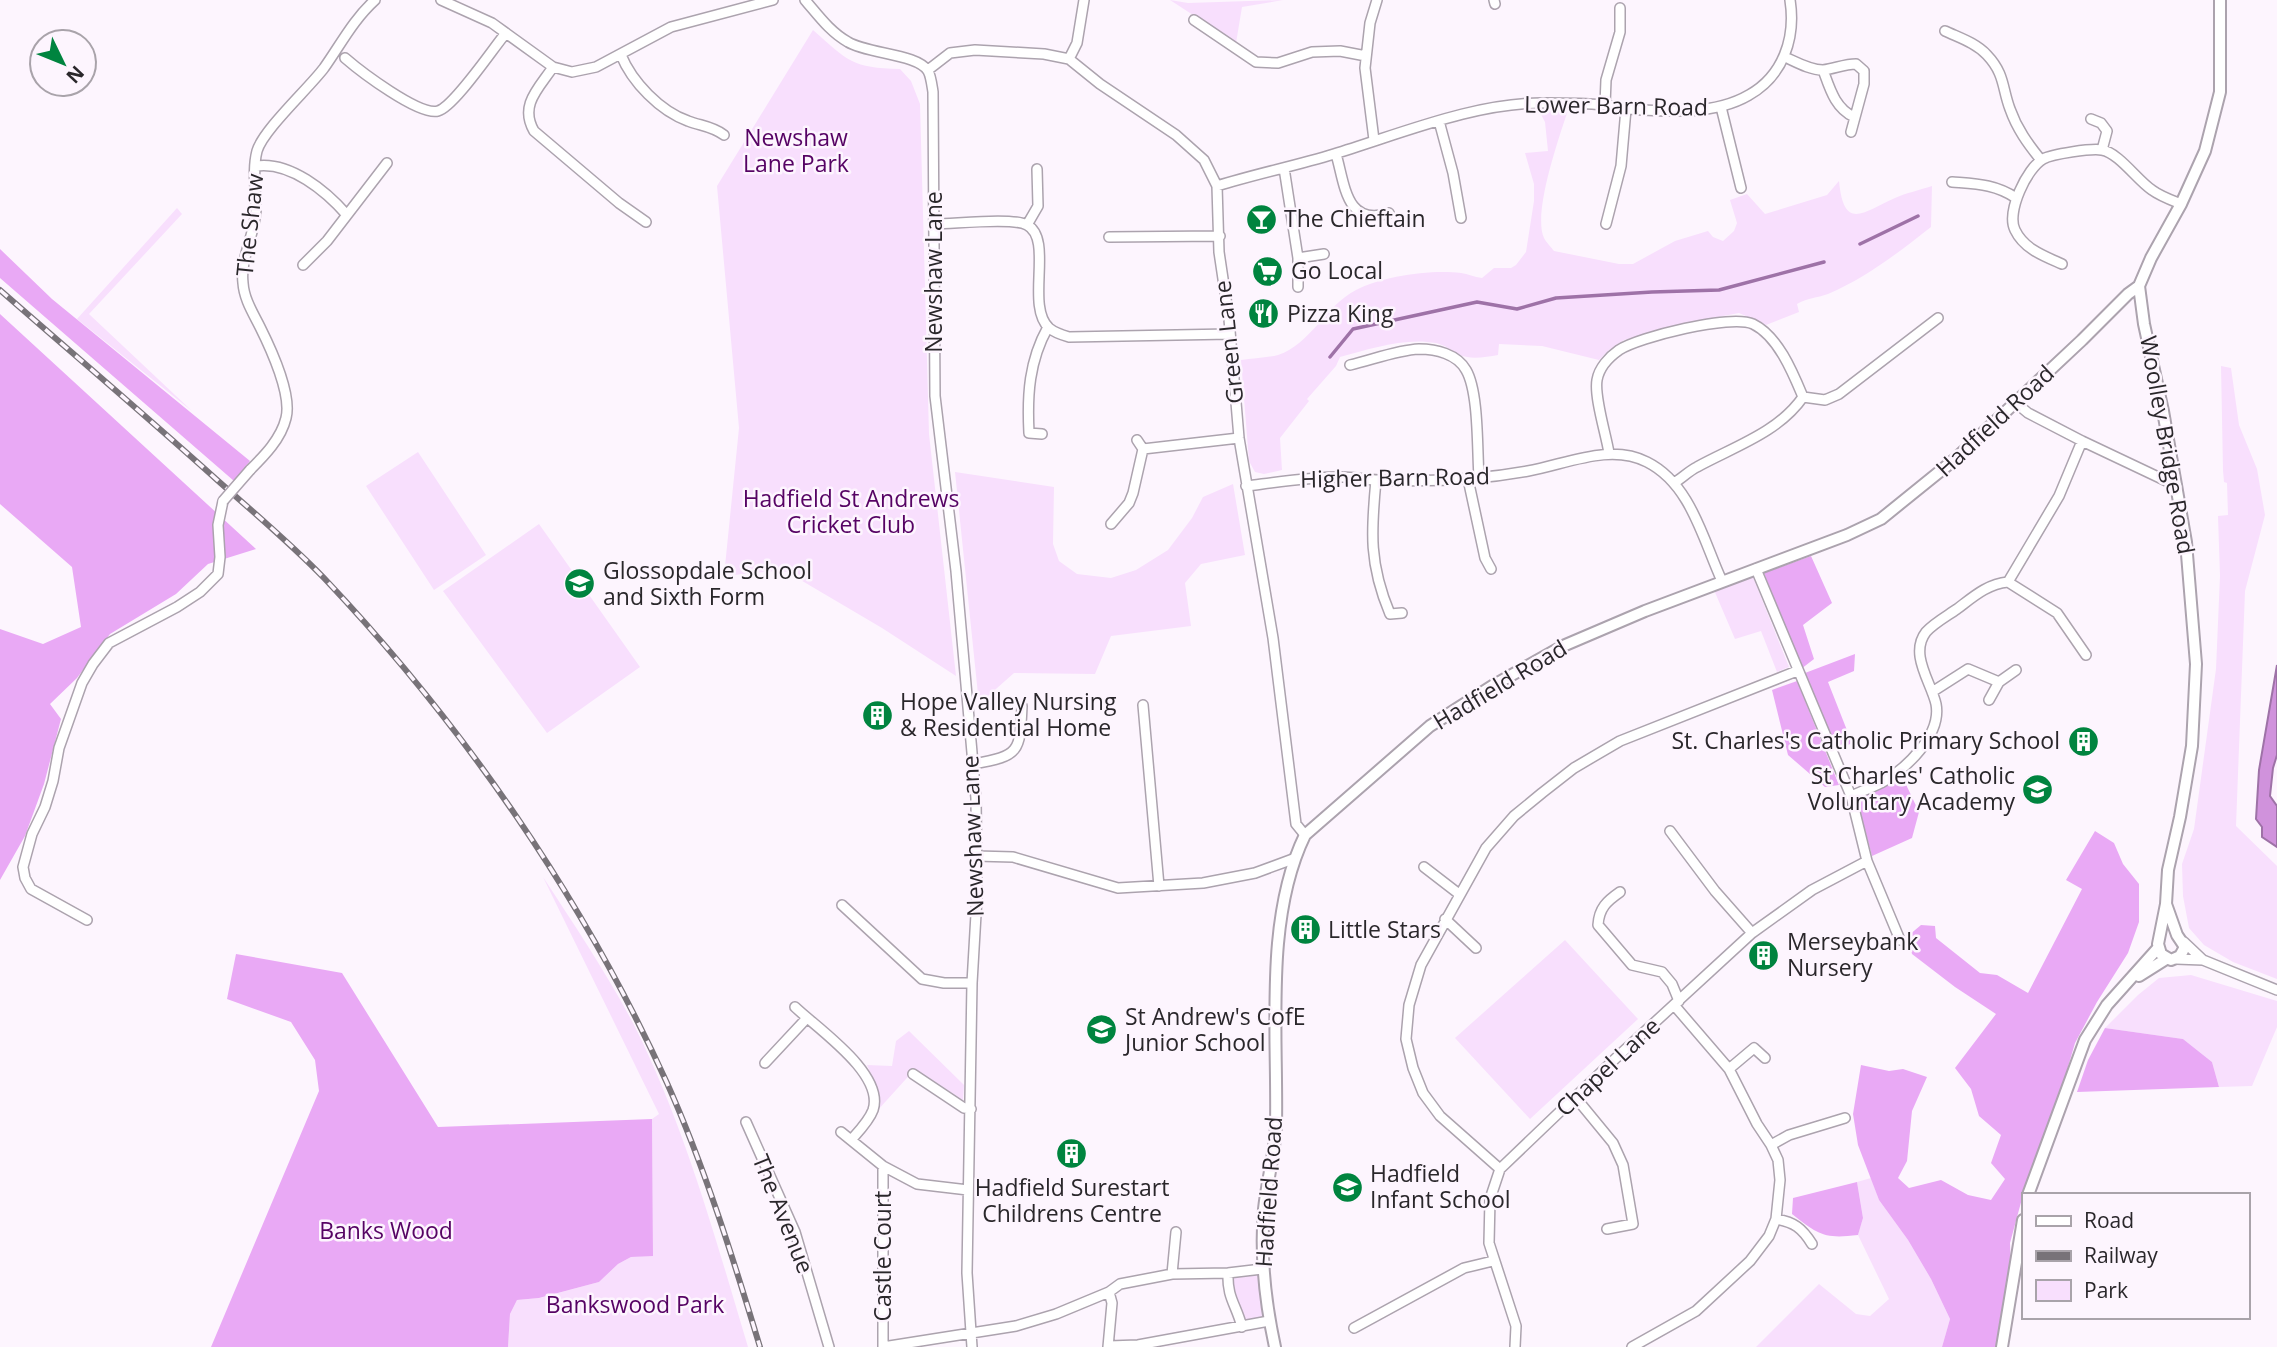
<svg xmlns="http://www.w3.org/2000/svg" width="2277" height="1347" font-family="'Open Sans',sans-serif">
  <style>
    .green { fill: #f8dffd }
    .forest { fill: #e9a9f5 }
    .water { fill: #d092dc; stroke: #9e72a7; stroke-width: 2 }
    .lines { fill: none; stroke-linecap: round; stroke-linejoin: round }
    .stream { stroke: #9e72a7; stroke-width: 3.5 }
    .minor-casing { stroke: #aca3ae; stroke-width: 12 }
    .tertiary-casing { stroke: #aca3ae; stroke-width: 14 }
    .minor { stroke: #fff; stroke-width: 9 }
    .tertiary { stroke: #fff; stroke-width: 10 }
    .rail-casing { stroke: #787379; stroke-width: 6 }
    .rail { stroke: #fdf5fe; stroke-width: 3.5; stroke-dasharray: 10; stroke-linecap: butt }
    .minor-bridge-casing { stroke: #aca3ae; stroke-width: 12; stroke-linecap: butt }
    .minor-bridge { stroke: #fff; stroke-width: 9 }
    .labels { text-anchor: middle; stroke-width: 5; stroke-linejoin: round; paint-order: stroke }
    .street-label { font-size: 23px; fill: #2a272b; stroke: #fdf5fe }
    .park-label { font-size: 23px; fill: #560364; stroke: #fdf5fe }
    .poi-label { font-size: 23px; fill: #2a272b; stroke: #fdf5fe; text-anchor: start }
  </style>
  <rect width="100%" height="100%" fill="#fdf5fe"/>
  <path class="green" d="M1170,0L1188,3L1283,0L1242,7L1236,43Z
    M813,30C848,61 852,68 900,69L911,81L920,104L929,434L956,676L882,628L787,572L775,571L724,576L739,428L717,186Z
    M1535,103L1570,104C1561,132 1532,212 1544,238C1546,242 1551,247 1554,251L1619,264H1633L1675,241L1708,231L1713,237L1723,241L1734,231L1737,223L1730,200L1747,194L1765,214L1827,195L1839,181C1844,232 1863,212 1895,198C1906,193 1920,190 1932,186L1931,227C1899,252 1866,278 1828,294C1817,298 1807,298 1797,304L1799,312L1766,325L1739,313L1681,324L1624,340L1609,350L1599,360L1542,346L1499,344L1498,355C1486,357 1471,360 1460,355C1452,351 1445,345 1436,343C1405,337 1369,349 1340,357L1336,366L1307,399L1309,401L1280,438L1282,470L1264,474L1255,472L1249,461L1241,360C1253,358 1266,358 1278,355C1311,344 1325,306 1356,290C1382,276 1432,269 1461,273C1468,274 1474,277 1482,278L1494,268H1511L1516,265L1526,252L1534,201V184L1525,153L1548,151L1545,122Z
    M177,208L182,214L89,314L192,411L77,319Z
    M2221,366L2231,368L2239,425L2257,469L2265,515L2245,591L2236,826L2277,866V979L2233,962L2204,945L2189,928L2183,896L2182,864L2194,829L2216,669L2220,576L2218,516L2228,515L2227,483L2224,482L2223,470Z
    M418,452L486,555L434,590L366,486Z
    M955,472L1054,487L1053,544L1059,561L1077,574L1111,578L1136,570L1168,550L1192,518L1203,497L1233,484L1245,555L1201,564L1185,583L1191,626L1111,636L1095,674L1014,673L979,704Z
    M539,524L640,667L547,733L443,591Z
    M1753,577L1789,667L1777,672L1761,631L1735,639L1714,590Z
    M543,877C575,926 608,975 635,1027C685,1127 716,1240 748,1347H508L510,1314L517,1300L540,1298L599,1282L618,1264L631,1257L653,1255L652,1119L659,1114Z
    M1565,940L1638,1019L1530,1119L1455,1038Z
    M2191,975L2277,1001V1027L2252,1086L2219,1087L2212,1062L2183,1039L2105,1028L2138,995L2159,978Z
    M909,1031L964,1085L963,1100L915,1069L877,1111L878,1092L867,1065L892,1066L896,1041Z
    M1871,1178L1879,1200L1908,1240L1931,1279L1950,1319L1942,1347H1756L1819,1284L1856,1314L1870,1316L1889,1299L1858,1235L1863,1218L1857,1182Z
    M1260,1272L1266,1318L1245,1323L1234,1300L1231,1277Z"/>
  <path class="forest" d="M0,249L52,299L250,461L234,481L0,278Z
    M0,314L256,549L208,564L176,594L110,634L77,678L50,704L61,719L44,784L25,836L0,880V629L43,644L81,627L72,567L0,504Z
    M1811,556L1832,603L1803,625L1814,659L1801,669L1764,573Z
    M1855,654L1854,671L1828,682L1852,743L1836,751L1805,673Z
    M1797,681L1839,785L1825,787L1788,755L1772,690Z
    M1902,776L1919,812L1912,838L1872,856L1857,800Z
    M2095,831L2114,843L2123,864L2139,884V922L2128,953L2097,1002L2075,1043L2050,1129L2023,1195L2010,1243L2012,1305L1998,1347H1942L1950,1319L1931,1279L1908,1240L1879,1200L1858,1145L1853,1114L1861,1065L1889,1071L1903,1069L1927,1077L1912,1111L1907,1161L1898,1178L1909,1188L1941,1180L1968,1195L1991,1200L2005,1179L1991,1163L2001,1135L1979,1116L1971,1089L1955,1068L1996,1014L1955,987L1912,954L1908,936L1921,925L1935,926L1936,938L1980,973L1997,975L2028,993L2082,889L2066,880Z
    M236,954L342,973L438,1127L652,1119L653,1256L631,1257L618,1264L599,1282L539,1298L517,1300L510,1314L508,1347H211L319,1091L315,1060L291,1022L227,999Z
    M2105,1028L2183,1039L2212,1062L2219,1087L2077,1092L2088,1060Z
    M1857,1182L1863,1218L1858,1235C1824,1239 1819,1235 1792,1214L1793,1198Z"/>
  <path class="water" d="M2277,665V755L2273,768L2270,796L2277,806V847L2262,837V827L2256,819L2259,770Z"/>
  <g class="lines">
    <path class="stream" d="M1860,244L1918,216
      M1330,357L1353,329L1477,302L1517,309L1556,298L1652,292L1719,290L1824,262"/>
    <defs>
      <path id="minor" d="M441,0L492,23L553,67L572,72L596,67L671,27L773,0
        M805,0C818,15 830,32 848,42C868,54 918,54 928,71C931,76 932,86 933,92L935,396L956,571L976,798L977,897L972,983L967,1273L972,1347
        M1494,0L1495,4
        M1194,20L1256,62L1278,63L1312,52L1340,51L1366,56
        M1945,31C1960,38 1976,43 1987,55C2005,74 2002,88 2010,109C2017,129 2028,144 2041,160
        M621,55C632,82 660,111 688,121C701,126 712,126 724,135
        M1785,57C1796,62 1810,70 1823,70C1834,69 1844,64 1856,64L1864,71V84L1851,132
        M345,58C360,71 419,116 438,111C454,107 494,47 506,33
        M1069,59L1077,43L1084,0
        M553,67C539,88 519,105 534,131L619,203L646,222
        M928,70L950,53L975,50L1044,54L1069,59L1100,84L1176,135L1204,160L1217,186L1219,252L1229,319L1239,438L1273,638L1296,824L1305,835
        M1823,70C1830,89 1835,108 1854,117
        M1605,105L1606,80L1620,32V8
        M1721,107L1741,188
        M2091,119L2101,123L2107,131L2102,150
        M1439,121L1453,173L1461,218
        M1374,140L1365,68L1370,23L1377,0
        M1336,154C1345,185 1346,227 1389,213
        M256,166C290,161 326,191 347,215
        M1284,168L1298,258V287
        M1952,182C1976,184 1995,184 2016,198
        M1217,186C1255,174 1295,166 1334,154C1400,134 1476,102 1545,103C1564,103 1584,103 1603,105C1612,105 1621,109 1629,109C1668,112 1715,115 1749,95C1783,76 1796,38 1790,0
        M935,224C955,224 1012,217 1027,225C1054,239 1025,306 1049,328C1055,333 1062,335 1069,337L1230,334
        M1606,224L1621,166L1626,109
        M1027,225L1038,206L1037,169
        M1109,237L1220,236
        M1298,258L1324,254
        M2062,264C2044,256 2024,249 2015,230C2006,212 2027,168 2043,159C2052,154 2092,148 2102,150C2119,153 2137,180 2152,190C2160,196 2171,200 2181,204
        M303,265L327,241L387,163
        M1350,365C1372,360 1397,350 1419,349C1436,349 1457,354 1466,370C1479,392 1477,450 1479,477
        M1803,397L1825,400L1839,394L1938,318
        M2016,403L2028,413L2082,441L2177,486
        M1042,434L1029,433C1027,395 1029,361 1048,327
        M1143,449L1239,438
        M1609,453C1606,434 1594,397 1597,380C1599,368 1609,357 1619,350C1639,337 1731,314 1753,324C1778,336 1793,373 1803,397C1778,433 1733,447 1697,467C1689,471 1682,478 1674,483
        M250,470C264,456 281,439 286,418C292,395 271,349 260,327C253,313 244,299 243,283C240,258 255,234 256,210C256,191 252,170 257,151C263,130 309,88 324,68C341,44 353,20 375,0
        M1468,479L1485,558L1491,569
        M1376,480C1371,532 1369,564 1390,614L1402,613
        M1246,486C1278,482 1310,477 1342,477C1354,477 1367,480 1379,480C1429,482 1479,480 1528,471C1567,464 1610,443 1647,462C1691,484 1703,540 1722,581
        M1111,524L1129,503L1133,493L1143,449L1137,440
        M1756,569L1851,796L1867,861L1900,940
        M2008,582L2057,613L2086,655
        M1932,692L1968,669L1999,682
        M1989,700L1999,682L2016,670
        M1143,705L1159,886
        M973,764C1020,756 1020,752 1022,706
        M1851,796C1860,792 1871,788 1881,783C1906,769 1942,735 1936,704C1931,682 1909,654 1926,632C1934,623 1947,616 1957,609C1973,597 1987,584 2008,582L2059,496L2082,441
        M1670,831L1715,891L1752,933
        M976,856L1013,857L1118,888L1203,883L1255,873L1293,859
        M1424,867L1459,894
        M1620,892C1607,901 1599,908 1598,925L1632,965L1662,972L1672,984L1679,1001
        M842,905L922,979L944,983H972
        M1445,919L1476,948
        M87,920L31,889L25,878L23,867L32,834L45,807L53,781L59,748L82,683L93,664L109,643L177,607L200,592L218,574L220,557L218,525L223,501
        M2184,942L2203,960L2277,990
        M2176,959L2203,960
        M795,1007C818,1029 885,1074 873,1110C869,1121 859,1131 851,1140
        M765,1063L807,1018
        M1729,1069L1754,1048L1765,1058
        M913,1074L964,1108L971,1109
        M1576,1098L1613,1143L1623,1165L1633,1224L1607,1229
        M746,1122L795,1232L829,1347
        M841,1132L883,1166L917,1184L968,1190
        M1771,1145L1789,1135L1845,1118
        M883,1166V1347
        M1500,1169L1440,1116L1423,1093L1413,1068L1406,1039L1409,1005L1421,965L1486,848L1514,816L1542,793L1574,768L1620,741L1797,671
        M1776,1219C1794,1222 1802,1228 1812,1244
        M1228,1273C1227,1298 1236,1304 1242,1327
        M1172,1274L1176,1232
        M1354,1328L1464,1268L1493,1261
        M1109,1346L1138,1345L1269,1321
        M883,1347L1016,1326L1056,1314L1109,1292L1120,1284L1172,1274L1228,1273L1262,1269
        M1108,1347L1112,1303L1109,1292
        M1515,1347L1516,1326L1489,1243L1490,1199L1500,1169L1616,1058L1752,933L1812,890L1867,861
        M1632,1347L1696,1311L1750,1261L1769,1236L1776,1219L1780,1180L1778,1160L1771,1145L1757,1124L1729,1069L1674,1005"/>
      <path id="tertiary" d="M2166,904L2177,935L2185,947L2180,956L2171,960L2161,954L2158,944L2166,904L2168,870L2180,817L2192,746L2196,664L2186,542L2163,411L2144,324L2139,286L2151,258L2181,204L2205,151L2220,92V0
        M2139,976L2166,959
        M2028,1195L2085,1040L2107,1005L2158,948
        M1275,1347C1265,1301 1260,1256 1264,1209C1267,1181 1275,1153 1276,1125C1278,1034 1264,919 1305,835L1430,726L1494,685L1563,646L1645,611L1847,535L1881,519L1954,460L2082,340L2128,294L2139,286
        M2002,1347L2023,1220"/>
    </defs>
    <use href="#minor" class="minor-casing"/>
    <use href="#tertiary" class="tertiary-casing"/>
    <use href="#minor" class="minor"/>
    <use href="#tertiary" class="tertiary"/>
    <defs>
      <path id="rail" d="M0,290C72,353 145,415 216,479C252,511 290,543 324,578C464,726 583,898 667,1083C705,1168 733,1258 760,1347"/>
    </defs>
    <use href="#rail" class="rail-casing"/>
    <use href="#rail" class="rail"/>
    <defs>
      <path id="minor-bridge" d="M223,501L250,470"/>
    </defs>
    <use href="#minor-bridge" class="minor-bridge-casing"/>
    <use href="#minor-bridge" class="minor-bridge"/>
  </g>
  <defs>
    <symbol id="bar-disc" viewBox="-11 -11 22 22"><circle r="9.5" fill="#00843f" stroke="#fdf5fe"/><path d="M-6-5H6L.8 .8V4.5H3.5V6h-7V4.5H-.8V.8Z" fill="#fff"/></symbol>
    <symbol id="supermarket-disc" viewBox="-11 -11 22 22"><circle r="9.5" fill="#00843f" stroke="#fdf5fe"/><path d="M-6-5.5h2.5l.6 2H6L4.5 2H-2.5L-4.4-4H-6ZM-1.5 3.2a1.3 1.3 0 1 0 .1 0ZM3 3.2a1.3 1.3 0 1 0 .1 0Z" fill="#fff"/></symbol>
    <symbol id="restaurant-disc" viewBox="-11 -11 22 22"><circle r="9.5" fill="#00843f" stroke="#fdf5fe"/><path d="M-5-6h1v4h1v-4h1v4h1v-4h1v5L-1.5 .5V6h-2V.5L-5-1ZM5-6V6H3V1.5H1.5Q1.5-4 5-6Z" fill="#fff"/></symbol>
    <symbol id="school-disc" viewBox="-11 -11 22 22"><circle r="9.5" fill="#00843f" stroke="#fdf5fe"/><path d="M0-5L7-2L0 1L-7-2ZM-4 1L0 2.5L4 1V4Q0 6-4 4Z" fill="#fff"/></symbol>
    <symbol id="building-disc" viewBox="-11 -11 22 22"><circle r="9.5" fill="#00843f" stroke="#fdf5fe"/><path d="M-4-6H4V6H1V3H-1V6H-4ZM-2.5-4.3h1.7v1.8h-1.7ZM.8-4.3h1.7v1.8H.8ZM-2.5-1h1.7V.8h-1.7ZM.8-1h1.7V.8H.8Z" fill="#fff"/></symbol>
  </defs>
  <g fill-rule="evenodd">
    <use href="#bar-disc" x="1244" y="202" width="35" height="35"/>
    <use href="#supermarket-disc" x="1250" y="254" width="35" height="35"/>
    <use href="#restaurant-disc" x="1246" y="296" width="35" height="35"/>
    <use href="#school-disc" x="562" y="566" width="35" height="35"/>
    <use href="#building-disc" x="860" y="698" width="35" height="35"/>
    <use href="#building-disc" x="2066" y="724" width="35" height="35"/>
    <use href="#school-disc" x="2020" y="772" width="35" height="35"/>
    <use href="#building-disc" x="1288" y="912" width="35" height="35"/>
    <use href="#building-disc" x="1746" y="938" width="35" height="35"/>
    <use href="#school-disc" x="1084" y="1012" width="35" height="35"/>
    <use href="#building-disc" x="1054" y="1136" width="35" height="35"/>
    <use href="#school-disc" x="1330" y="1170" width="35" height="35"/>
  </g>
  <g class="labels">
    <g class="street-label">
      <text transform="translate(1616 106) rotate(1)" y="8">Lower Barn Road</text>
      <text transform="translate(250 225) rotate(-84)" y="8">The Shaw</text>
      <text transform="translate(934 272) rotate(-90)" y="8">Newshaw Lane</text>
      <text transform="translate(1229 342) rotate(-96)" y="8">Green Lane</text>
      <text transform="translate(1995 421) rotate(-43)" y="8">Hadfield Road</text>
      <text transform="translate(2167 445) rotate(80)" y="8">Woolley Bridge Road</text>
      <text transform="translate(1395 478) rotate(-1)" y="8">Higher Barn Road</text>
      <text transform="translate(1500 685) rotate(-31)" y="8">Hadfield Road</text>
      <text transform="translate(973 836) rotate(-92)" y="8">Newshaw Lane</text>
      <text transform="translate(1608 1067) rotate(-43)" y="8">Chapel Lane</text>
      <text transform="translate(1269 1192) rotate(-86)" y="8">Hadfield Road</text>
      <text transform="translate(783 1214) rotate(68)" y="8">The Avenue</text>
      <text transform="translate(883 1256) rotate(-90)" y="8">Castle Court</text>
    </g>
    <g class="park-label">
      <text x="796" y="146">Newshaw<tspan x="796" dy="26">Lane Park</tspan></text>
      <text x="851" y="507">Hadfield St Andrews<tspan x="851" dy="26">Cricket Club</tspan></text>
      <text x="386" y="1239">Banks Wood</text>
      <text x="635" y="1313">Bankswood Park</text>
    </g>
    <g class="poi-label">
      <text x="1284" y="227">The Chieftain</text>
      <text x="1291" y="279">Go Local</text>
      <text x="1287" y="322">Pizza King</text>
      <text x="603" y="579">Glossopdale School<tspan x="603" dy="26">and Sixth Form</tspan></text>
      <text x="900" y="710">Hope Valley Nursing<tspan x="900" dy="26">&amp; Residential Home</tspan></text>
      <text x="2060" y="749" text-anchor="end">St. Charles's Catholic Primary School</text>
      <text x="2015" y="784" text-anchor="end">St Charles' Catholic<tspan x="2015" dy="26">Voluntary Academy</tspan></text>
      <text x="1328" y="938">Little Stars</text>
      <text x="1787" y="950">Merseybank<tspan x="1787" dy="26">Nursery</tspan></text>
      <text x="1125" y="1025">St Andrew's CofE<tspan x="1125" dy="26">Junior School</tspan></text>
      <text x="1370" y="1182">Hadfield<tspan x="1370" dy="26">Infant School</tspan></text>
      <text x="1072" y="1196" text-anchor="middle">Hadfield Surestart<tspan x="1072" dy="26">Childrens Centre</tspan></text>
    </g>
  </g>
  <rect x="2022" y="1193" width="228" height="126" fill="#fdf5fe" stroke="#a9a3aa" stroke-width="2"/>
  <rect x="2036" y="1216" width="35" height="10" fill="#ffffff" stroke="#a9a3aa" stroke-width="2"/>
  <text x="2084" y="1228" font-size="21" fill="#2a272b">Road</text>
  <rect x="2036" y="1251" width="35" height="10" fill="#787379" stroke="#a9a3aa" stroke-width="2"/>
  <text x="2084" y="1263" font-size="21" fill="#2a272b">Railway</text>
  <rect x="2036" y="1280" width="35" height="21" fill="#f8dffd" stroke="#a9a3aa" stroke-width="2"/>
  <text x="2084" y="1298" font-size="21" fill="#2a272b">Park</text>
  <g transform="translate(63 63) rotate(133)"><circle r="33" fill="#fdf5fe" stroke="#a9a3aa" stroke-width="2"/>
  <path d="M0-5L12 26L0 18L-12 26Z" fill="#00843f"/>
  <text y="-10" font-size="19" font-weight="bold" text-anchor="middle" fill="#2a272b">N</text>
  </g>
</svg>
